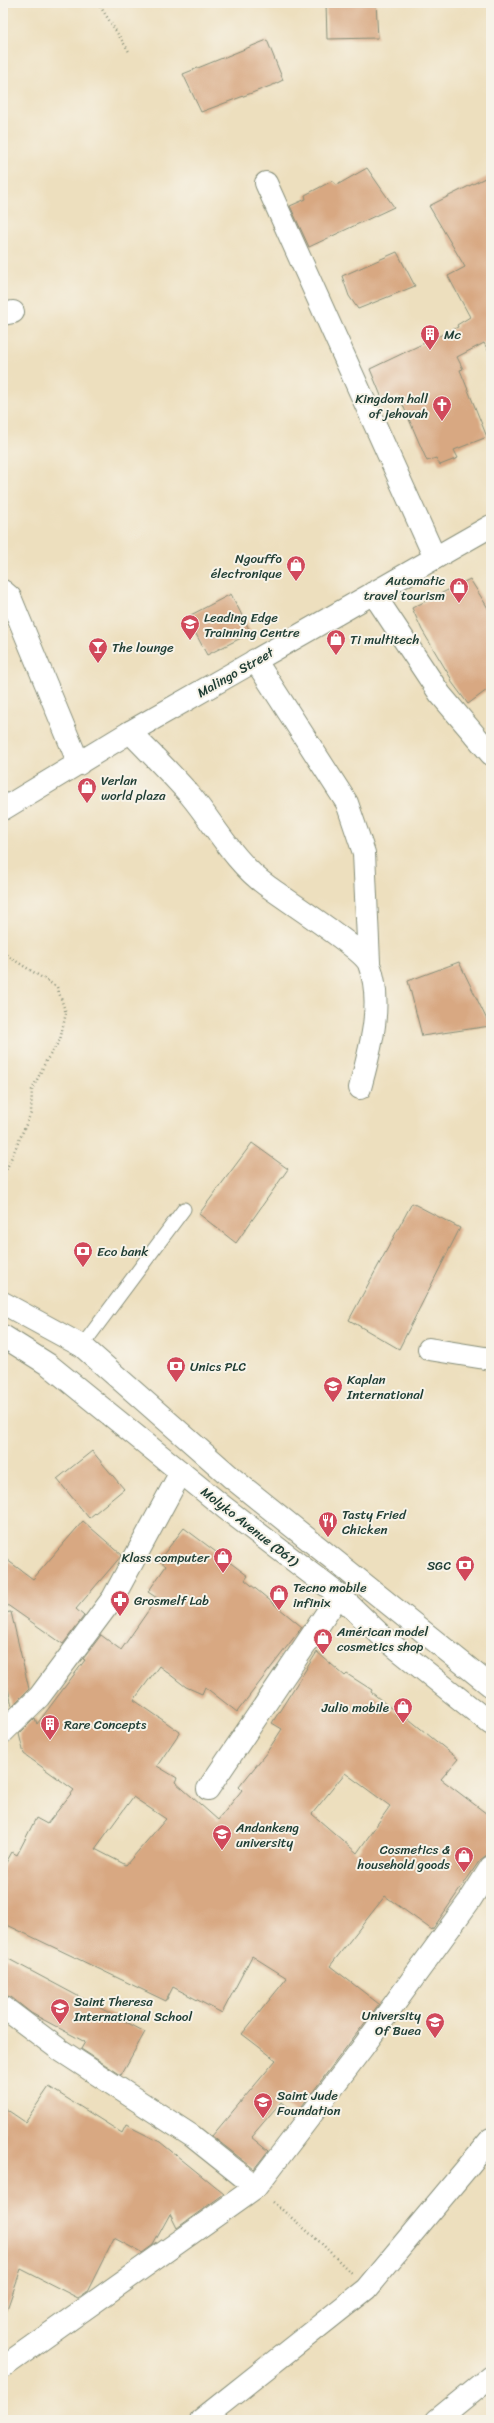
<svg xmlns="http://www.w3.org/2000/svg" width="494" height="2423" font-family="Sriracha,sans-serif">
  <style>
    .building { fill: #d8a882; fill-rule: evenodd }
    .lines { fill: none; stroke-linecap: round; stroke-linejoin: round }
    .service-casing { stroke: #868e79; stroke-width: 15 }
    .minor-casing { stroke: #868e79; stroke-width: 24 }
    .tertiary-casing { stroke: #868e79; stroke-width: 24 }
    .trunk-casing { stroke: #868e79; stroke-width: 24 }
    .path { stroke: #868e79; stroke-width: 2.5; stroke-dasharray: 1 3; stroke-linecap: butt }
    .service { stroke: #fff; stroke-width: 13 }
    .minor { stroke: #fff; stroke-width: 22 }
    .tertiary { stroke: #fff; stroke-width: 22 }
    .trunk { stroke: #fff; stroke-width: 22 }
    .labels { text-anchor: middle; stroke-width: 4; stroke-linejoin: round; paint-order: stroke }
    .poi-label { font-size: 13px; fill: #1f3d34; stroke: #f7f3e8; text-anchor: start }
    .street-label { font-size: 13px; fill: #1f3d34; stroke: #f7f3e8 }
  </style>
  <rect width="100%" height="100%" fill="#f7f3e8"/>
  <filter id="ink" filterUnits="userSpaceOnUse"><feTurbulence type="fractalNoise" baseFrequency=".025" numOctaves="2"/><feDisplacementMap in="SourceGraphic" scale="8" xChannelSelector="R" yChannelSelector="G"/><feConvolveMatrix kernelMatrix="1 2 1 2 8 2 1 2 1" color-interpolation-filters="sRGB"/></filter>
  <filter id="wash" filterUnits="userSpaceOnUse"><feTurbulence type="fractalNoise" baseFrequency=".012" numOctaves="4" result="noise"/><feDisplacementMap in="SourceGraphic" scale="16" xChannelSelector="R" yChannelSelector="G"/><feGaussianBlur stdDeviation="0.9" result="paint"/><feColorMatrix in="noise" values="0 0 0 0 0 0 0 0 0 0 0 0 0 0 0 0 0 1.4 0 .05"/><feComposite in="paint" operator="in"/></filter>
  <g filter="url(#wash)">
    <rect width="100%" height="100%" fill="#eddfbe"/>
    <g id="blocks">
      <path class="building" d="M326,3H376L378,38L327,39Z
        M267,40L283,80L273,85L201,112L183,74Z
        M367,168L394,207L309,247L290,206L306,199L305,195L332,181L337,185Z
        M491,175V356L484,343L457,357L463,369L460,370L487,437L454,450L458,458L440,465L436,458L427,461L399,396L384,403L370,369L458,327L457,325L470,317L448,276L465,267L429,206Z
        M397,252L415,286L358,309L349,296L342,276Z
        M470,579L491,613V687L468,704L451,681L452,680L422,630L412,608Z
        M231,594L251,633L207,655L187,617Z
        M459,962L490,1026L422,1036L408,981Z
        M252,1143L288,1169L236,1243L199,1214Z
        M412,1203L460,1228L399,1349L349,1320Z
        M92,1451L124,1489L89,1518L57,1479Z
        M83,1521L122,1555L76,1609L84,1616L63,1644L3,1602V1557L33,1579Z
        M184,1528L248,1576L245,1580L302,1627L237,1712L205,1687L202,1694L186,1687L159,1666L134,1700L180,1732L157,1766L177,1778L175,1782L218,1820L242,1790L239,1787L267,1752L282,1729L272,1723L317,1652L345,1676L347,1674L372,1690L371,1692L397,1713L399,1711L458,1759L441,1779L491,1817V1852L480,1860L432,1930L385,1896L330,1966L379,2004L296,2114L281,2102L251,2137L268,2151L254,2169L212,2136L276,2060L242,2034L287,1978L252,1956L222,2013L173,1987L166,2001L3,1923V1868L12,1852L17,1855L36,1818L47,1824L74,1790L24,1754L19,1734L35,1718L37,1724L85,1660L83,1659L101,1635L121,1650L157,1598L148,1592L166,1566L159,1560ZM345,1773L390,1806L357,1853L312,1814ZM133,1797L166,1819L126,1865L95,1849Z
        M11,1612L29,1689L12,1706L3,1667V1613Z
        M3,1956L145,2032L121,2075L81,2049L85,2042L31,2013L11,1997L3,1995Z
        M49,2087L122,2133L126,2125L160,2142L224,2194L177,2228L170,2214L153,2245L142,2253L114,2238L87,2292L78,2298L21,2269L6,2312L3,2311V2107L25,2122Z"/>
    </g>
  </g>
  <g filter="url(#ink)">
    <use href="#blocks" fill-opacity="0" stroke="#868e79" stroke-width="1"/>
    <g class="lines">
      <defs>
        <path id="service" d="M82,1346L184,1209"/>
        <path id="minor" d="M266,183L435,558
          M3,314L13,312
          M3,591L10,597L79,764
          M373,593L440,694L491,754
          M255,660L347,803L364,853L369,962
          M130,732C150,753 171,773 190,795C215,825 234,862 266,885C283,898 363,949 369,964C384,1003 370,1050 360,1088
          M429,1349L491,1359
          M3,1732L39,1697L113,1598L181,1472
          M208,1789L339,1595
          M3,2007L60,2050L192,2136L256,2187
          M3,2367L256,2187L363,2047L470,1900L491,1867
          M201,2420L366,2289L491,2139
          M437,2420L491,2376"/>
        <path id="tertiary" d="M3,809L130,732L491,526"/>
        <path id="trunk" d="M3,1303L82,1346L232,1478L491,1686
          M3,1336L49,1365L225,1508L339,1595L385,1639L491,1724"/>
      </defs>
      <use href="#service" class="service-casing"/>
      <use href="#minor" class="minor-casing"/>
      <use href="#tertiary" class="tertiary-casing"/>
      <use href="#trunk" class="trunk-casing"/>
      <path class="path" d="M98,3L130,53
        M3,953L57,987L66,1013L60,1040L46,1061L32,1090L31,1113L3,1177
        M273,2202L320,2242L351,2273"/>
      <use href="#service" class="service"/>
      <use href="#minor" class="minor"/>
      <use href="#tertiary" class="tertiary"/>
      <use href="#trunk" class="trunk"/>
    </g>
  </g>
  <defs>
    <symbol id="building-pin" viewBox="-11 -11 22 30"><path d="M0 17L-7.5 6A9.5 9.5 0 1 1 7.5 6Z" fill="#d1495b" stroke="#f7f3e8"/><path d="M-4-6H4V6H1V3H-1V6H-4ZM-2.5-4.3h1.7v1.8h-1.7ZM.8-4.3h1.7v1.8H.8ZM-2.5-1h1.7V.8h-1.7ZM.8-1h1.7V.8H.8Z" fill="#fff"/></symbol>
    <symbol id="church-pin" viewBox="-11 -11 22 30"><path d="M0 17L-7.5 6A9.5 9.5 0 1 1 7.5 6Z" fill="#d1495b" stroke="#f7f3e8"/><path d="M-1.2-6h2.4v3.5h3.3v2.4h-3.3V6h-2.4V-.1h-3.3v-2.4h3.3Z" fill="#fff"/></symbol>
    <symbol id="shop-pin" viewBox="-11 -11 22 30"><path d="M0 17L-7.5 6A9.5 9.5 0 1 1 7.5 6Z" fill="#d1495b" stroke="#f7f3e8"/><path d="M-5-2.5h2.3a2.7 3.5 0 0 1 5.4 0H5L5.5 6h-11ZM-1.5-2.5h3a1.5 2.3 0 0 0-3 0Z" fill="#fff"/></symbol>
    <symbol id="school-pin" viewBox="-11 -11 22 30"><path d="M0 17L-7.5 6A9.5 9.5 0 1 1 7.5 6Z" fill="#d1495b" stroke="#f7f3e8"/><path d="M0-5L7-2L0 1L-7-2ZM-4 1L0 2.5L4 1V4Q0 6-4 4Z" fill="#fff"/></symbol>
    <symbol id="bar-pin" viewBox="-11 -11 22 30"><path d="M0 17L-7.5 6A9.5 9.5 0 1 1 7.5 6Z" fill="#d1495b" stroke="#f7f3e8"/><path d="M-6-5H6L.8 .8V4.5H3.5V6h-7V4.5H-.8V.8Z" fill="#fff"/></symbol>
    <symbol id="bank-pin" viewBox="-11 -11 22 30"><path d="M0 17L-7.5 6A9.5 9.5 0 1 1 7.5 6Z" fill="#d1495b" stroke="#f7f3e8"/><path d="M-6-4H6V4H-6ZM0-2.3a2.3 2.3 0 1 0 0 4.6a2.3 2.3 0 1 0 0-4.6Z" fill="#fff"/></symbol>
    <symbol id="restaurant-pin" viewBox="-11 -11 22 30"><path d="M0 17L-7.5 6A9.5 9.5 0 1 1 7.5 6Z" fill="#d1495b" stroke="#f7f3e8"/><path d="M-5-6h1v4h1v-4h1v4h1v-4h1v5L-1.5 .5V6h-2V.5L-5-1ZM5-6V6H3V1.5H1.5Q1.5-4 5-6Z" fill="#fff"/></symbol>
    <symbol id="pharmacy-pin" viewBox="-11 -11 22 30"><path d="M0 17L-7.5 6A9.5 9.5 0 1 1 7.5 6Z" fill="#d1495b" stroke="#f7f3e8"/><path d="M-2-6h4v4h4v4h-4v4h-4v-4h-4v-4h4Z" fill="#fff"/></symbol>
    <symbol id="university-pin" viewBox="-11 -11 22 30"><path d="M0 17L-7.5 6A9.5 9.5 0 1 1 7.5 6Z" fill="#d1495b" stroke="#f7f3e8"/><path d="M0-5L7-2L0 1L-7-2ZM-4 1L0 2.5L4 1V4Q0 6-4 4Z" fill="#fff"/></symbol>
  </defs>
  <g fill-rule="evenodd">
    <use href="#building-pin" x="419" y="323" width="22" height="30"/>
    <use href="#church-pin" x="431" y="394" width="22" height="30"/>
    <use href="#shop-pin" x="285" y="554" width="22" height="30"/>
    <use href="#shop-pin" x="448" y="576" width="22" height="30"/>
    <use href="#school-pin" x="179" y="613" width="22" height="30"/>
    <use href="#shop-pin" x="325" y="628" width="22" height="30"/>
    <use href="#bar-pin" x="87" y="636" width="22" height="30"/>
    <use href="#shop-pin" x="76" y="776" width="22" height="30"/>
    <use href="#bank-pin" x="72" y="1240" width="22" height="30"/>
    <use href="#bank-pin" x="165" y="1355" width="22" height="30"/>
    <use href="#school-pin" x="322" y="1375" width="22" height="30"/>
    <use href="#restaurant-pin" x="317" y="1510" width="22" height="30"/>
    <use href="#shop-pin" x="212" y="1546" width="22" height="30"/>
    <use href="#bank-pin" x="454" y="1554" width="22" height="30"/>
    <use href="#shop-pin" x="268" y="1583" width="22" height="30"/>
    <use href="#pharmacy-pin" x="109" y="1589" width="22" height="30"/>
    <use href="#shop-pin" x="312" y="1627" width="22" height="30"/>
    <use href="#shop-pin" x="392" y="1696" width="22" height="30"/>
    <use href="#building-pin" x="39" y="1713" width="22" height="30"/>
    <use href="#university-pin" x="211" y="1823" width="22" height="30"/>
    <use href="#shop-pin" x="453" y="1845" width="22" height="30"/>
    <use href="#school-pin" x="49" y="1997" width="22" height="30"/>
    <use href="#university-pin" x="424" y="2011" width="22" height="30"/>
    <use href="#school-pin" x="252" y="2091" width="22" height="30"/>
  </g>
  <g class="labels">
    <g class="poi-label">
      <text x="444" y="339">Mc</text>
      <text x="428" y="403" text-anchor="end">Kingdom hall<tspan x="428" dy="15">of jehovah</tspan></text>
      <text x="282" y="563" text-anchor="end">Ngouffo<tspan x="282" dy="15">électronique</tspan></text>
      <text x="445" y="585" text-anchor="end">Automatic<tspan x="445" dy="15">travel tourism</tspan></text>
      <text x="204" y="622">Leading Edge<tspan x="204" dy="15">Trainning Centre</tspan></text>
      <text x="350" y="644">Ti multitech</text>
      <text x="112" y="652">The lounge</text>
      <text x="101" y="785">Verlan<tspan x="101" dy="15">world plaza</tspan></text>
      <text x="97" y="1256">Eco bank</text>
      <text x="190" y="1371">Unics PLC</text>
      <text x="347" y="1384">Kaplan<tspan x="347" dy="15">International</tspan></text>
      <text x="342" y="1519">Tasty Fried<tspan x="342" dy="15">Chicken</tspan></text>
      <text x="209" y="1562" text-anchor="end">Klass computer</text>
      <text x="451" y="1570" text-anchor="end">SGC</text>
      <text x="293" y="1592">Tecno mobile<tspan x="293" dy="15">infinix</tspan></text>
      <text x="134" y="1605">Grosmelf Lab</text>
      <text x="337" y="1636">Américan model<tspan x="337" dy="15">cosmetics shop</tspan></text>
      <text x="389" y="1712" text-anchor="end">Julio mobile</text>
      <text x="64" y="1729">Rare Concepts</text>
      <text x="236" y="1832">Andankeng<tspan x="236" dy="15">university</tspan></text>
      <text x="450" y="1854" text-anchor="end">Cosmetics &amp;<tspan x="450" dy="15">household goods</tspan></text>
      <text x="74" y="2006">Saint Theresa<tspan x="74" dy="15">International School</tspan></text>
      <text x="421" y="2020" text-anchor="end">University<tspan x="421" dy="15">Of Buea</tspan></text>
      <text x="277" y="2100">Saint Jude<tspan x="277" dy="15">Foundation</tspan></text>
    </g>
    <g class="street-label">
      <text transform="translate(235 672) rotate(-30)" y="5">Malingo Street</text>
      <text transform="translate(250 1526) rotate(38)" y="5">Molyko Avenue (D61)</text>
    </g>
  </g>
  <rect width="494" height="2423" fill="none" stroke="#f7f3e8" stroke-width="16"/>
</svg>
